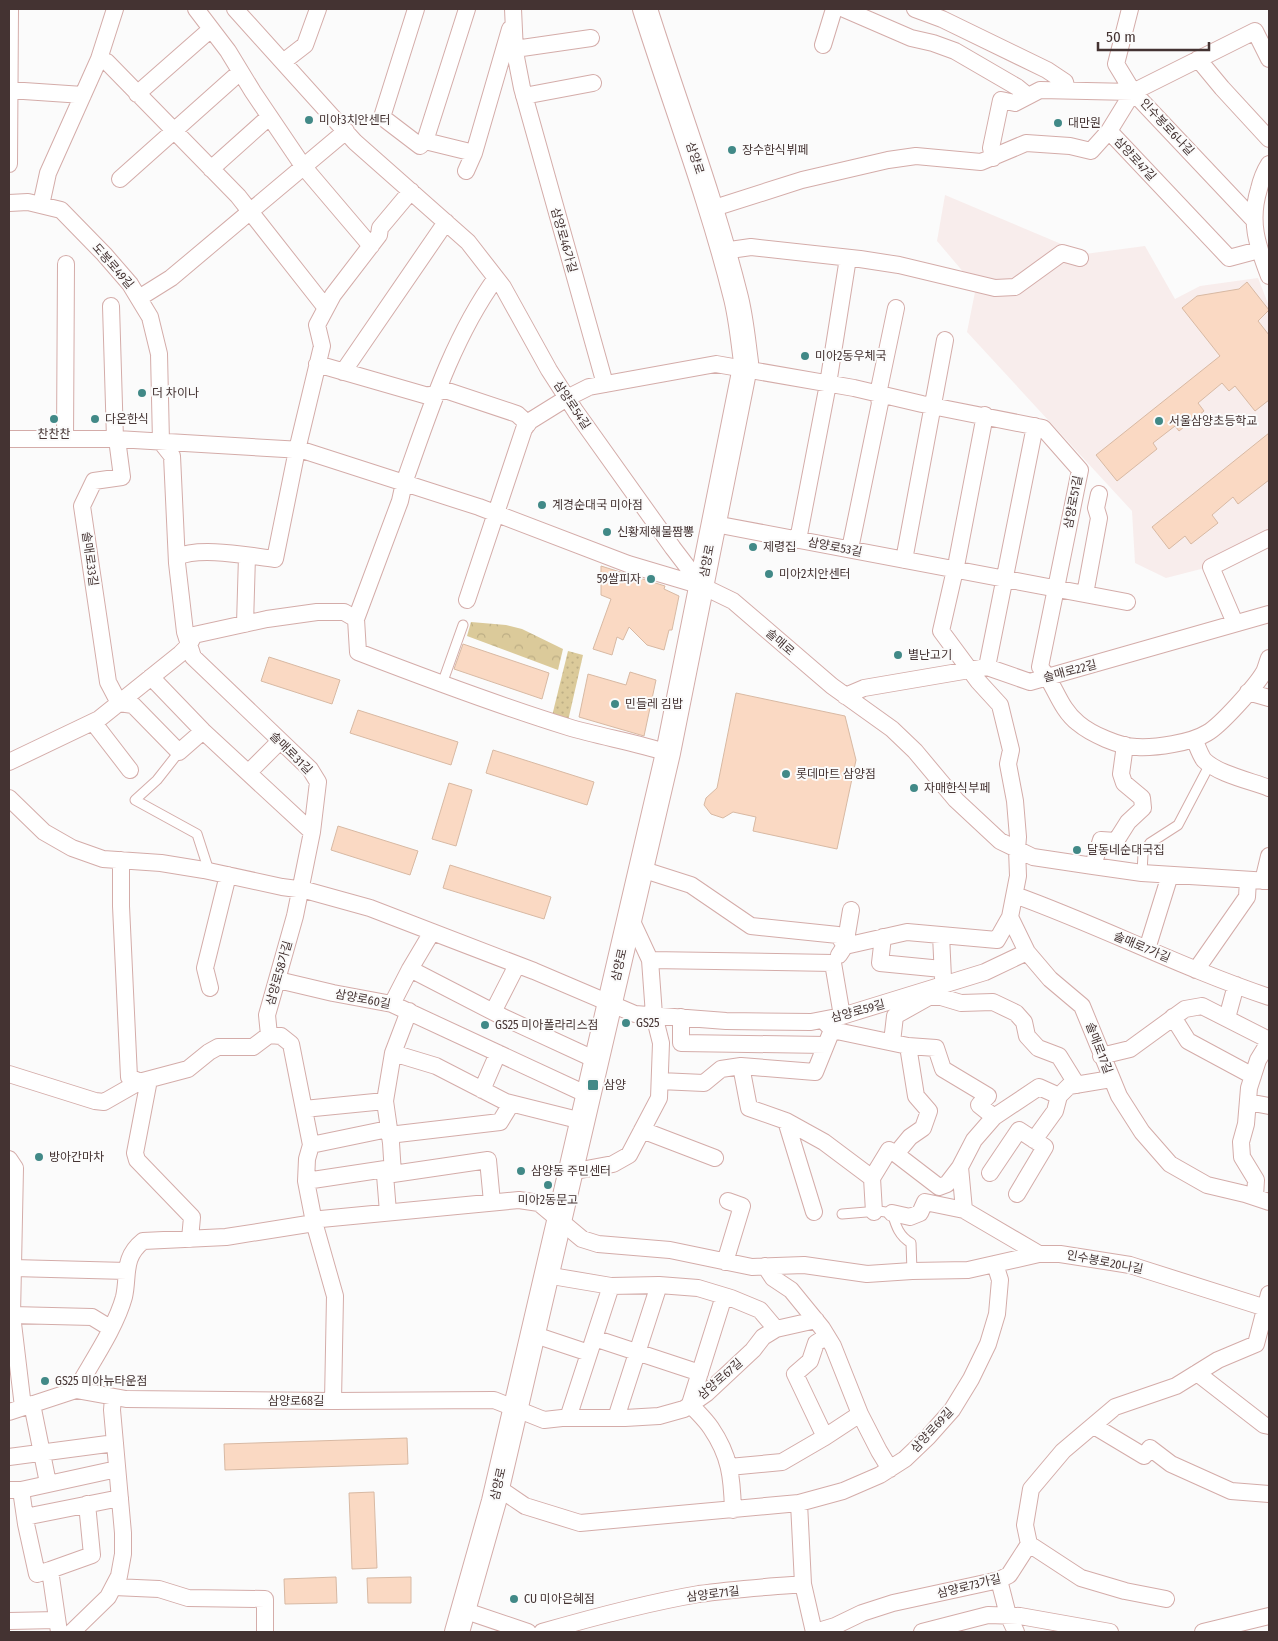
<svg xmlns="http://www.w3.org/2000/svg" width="1278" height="1641" font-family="'Fira Sans Condensed','Noto Sans KR',sans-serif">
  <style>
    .built { fill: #f8edec }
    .grass { fill: url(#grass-dots) }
    .forest { fill: url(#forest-crowns) }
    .building { fill: #fad9c3; stroke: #d8b9a3 }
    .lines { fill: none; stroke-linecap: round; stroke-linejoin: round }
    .service-casing { stroke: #d4aca9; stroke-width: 11 }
    .minor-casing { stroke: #d4aca9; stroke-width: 18 }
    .secondary-casing { stroke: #d4aca9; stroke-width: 26 }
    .service { stroke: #fff; stroke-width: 9 }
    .minor { stroke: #fff; stroke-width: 16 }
    .secondary { stroke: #fff; stroke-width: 24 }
    .poi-dot { fill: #418987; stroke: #fbfbfb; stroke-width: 2 }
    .labels { text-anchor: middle; stroke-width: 4; stroke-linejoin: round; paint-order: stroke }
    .poi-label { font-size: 12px; fill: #443332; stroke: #fbfbfb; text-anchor: start }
    .street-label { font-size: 12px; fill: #443332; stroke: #fbfbfb }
  </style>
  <defs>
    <pattern id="grass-dots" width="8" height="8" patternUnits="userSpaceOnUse" patternTransform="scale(1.25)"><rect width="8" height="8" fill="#dbca9a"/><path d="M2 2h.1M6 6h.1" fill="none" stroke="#bdae85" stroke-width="1.8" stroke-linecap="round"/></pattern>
    <pattern id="forest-crowns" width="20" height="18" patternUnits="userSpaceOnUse" patternTransform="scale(1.25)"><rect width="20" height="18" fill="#dbca9a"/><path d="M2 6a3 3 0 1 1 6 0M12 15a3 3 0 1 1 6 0" fill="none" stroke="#bdae85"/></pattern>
  </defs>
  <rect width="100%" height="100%" fill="#fbfbfb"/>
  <path class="built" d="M945,195L1085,254L1145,246L1175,299L1200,286L1258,278L1269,306V535L1243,550L1201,569L1166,578L1135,563L1132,511L967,332L976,287L937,241Z"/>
  <path class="grass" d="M568,651L583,655L568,721L552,716Z"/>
  <path class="forest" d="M471,622L506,625L522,629L563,649L558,670L467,636Z"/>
  <path class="building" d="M1247,282L1269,310L1258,321L1269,335V400L1255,411L1235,386L1229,391L1222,383L1198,403L1204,411L1179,431L1175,426L1153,443L1157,449L1117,481L1096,455L1220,356L1182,308L1197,296L1239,289Z
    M1269,433V480L1238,504L1233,497L1212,515L1218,523L1191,544L1185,536L1169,549L1152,527Z
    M601,566L665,586L664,589L679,596L672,630H669L664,650L647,645L629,627L623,640L617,637L612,655L593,649L611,599L601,595Z
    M463,644L549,673L542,699L454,669Z
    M269,657L340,680L332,704L261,681Z
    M630,672L656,680L644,736L579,717L588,674L626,685Z
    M736,693L845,716L856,760L837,849L753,831L756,817L733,812L723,818L711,814L704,805L706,798L717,788Z
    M358,710L458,742L451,765L350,733Z
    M493,750L594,782L587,805L486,773Z
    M449,783L472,790L456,846L432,839Z
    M338,826L418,851L410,875L331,850Z
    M450,865L551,897L544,919L443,888Z
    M407,1438L408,1464L225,1470L224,1444Z
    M374,1492L377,1568L352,1569L349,1493Z
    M336,1577L337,1603L285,1604L284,1579Z
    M411,1577V1603H368L367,1578Z"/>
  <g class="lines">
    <defs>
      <path id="service" d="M442,684L463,625
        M179,752L157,780L135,800L197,834L209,871
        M1142,873L1143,854L1150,843L1178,825L1210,764
        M842,1214L879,1211L892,1213C896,1226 899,1236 911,1243L912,1271"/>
      <path id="minor" d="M196,9L228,51L253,92L303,166L371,246
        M235,9L355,142L468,242L503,287L549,370L576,412L673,548L702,586
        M416,9L382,117L420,146L425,141L467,9
        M513,9L515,52L522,88L605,384
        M844,9L911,38L933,43L955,51L1017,87L1028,96
        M915,9L942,19L1047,70L1065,82L1067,90
        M823,45L834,9
        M515,49L591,38
        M99,59L107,62L238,196L326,308
        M1198,59L1222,88L1269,139
        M283,62L305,45L318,9
        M9,90L83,95
        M1133,92L1253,219
        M137,94L211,29
        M524,96L593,83
        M1109,131L1229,258L1259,250
        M425,141L474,153
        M993,158L991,148L1001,100L1015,103L1040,90L1133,92L1255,31L1269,59
        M9,164L10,9
        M1269,164C1264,172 1261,180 1259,189C1249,221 1257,245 1269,276
        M211,169L269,117
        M466,171L474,153L510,29
        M120,179L240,72
        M9,203L28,202L61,210L104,254L130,284L150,317L159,354L161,442L172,456L177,563L185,632L193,657L310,769L318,782L312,832L295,916L267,1015L269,1035
        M41,205L48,173L99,59L115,9
        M711,209L802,180L888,160L916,156L981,162L1026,143L1070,146L1091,151L1109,131L1133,92L1116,64L1130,9
        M723,251L751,247L860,259L899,265L995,288L1015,287L1062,253L1080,258
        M496,278C452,339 429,413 404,483L400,501L356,619L358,652C428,679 497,705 568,727C601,737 635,742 668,753
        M139,298L171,278L346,131
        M111,306L115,439
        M317,364L428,396L445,390L517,414L528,424
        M343,372L446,222
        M985,415L957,561L941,631L978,681L1000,705L1011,750L1008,764L1015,801L1018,837L1017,849L1018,876L1010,917L1027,952L1050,979L1082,1006L1119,1096L1142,1132L1170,1164L1207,1185L1245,1194L1269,1202
        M9,439H117L302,450L479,507L628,564L702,586L733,601L832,686L892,729L915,751L956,800L1000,841L1033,857L1093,866L1142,873L1269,881
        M65,439L66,264
        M117,439L122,477L94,481L82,506L108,682L119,703L133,705L179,752L203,731
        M715,524L1127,602
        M798,540L828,384L848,258
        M850,549L880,403L878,394L896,308
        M177,557C200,546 249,556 275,559L297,450L322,346L317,325L333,295L379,235L380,228L411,191
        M904,560L945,340
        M1085,594L1099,518L1096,508L1099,494
        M467,600L524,429L530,421L567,398L589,387L716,364L854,388L922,404L1043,428L1080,470L1040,667C1055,684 1059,708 1078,723C1091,734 1120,747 1137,747C1155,748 1191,743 1207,733C1220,726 1256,686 1264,672C1266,668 1267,663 1269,658
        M1235,623L1211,567L1269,538
        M245,624L247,556
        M987,667L1035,426
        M151,677L203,731L312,832
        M1248,692L1269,698
        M845,696L864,688L987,667L1030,682L1269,614
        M93,722L130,770
        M1194,739C1197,745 1200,755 1204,760C1218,774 1251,781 1269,788
        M9,762L99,719L180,654L189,645L194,635L267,619L317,612H344L356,619
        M249,772L280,741
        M9,798L44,832L72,848L103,859L161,863L204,870L282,887L305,890L370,908L534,971L635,1014L726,1021L811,1022L842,1016L985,972L1027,952
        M121,860V906L129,1077L148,1085L135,1153L137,1160L192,1217L190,1239
        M1093,866L1101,840L1116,841L1128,822L1143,808L1142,798L1124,783L1121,774L1125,745
        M641,869L691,885L751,926L838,935L845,946
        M1263,881L1269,856
        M1015,895C1101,926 1182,968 1269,997
        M941,935L943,978
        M883,937L880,963L942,969
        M845,946L851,910
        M1147,949L1170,875
        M839,955L845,946L907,932L997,940L1010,917
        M650,960L833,963L842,1016
        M410,969L505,1018L596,1060
        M1196,970L1247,897L1248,880
        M278,980L333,993L392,1004L588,1095
        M210,988L205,968L228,875
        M392,1004L410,969L432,932
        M493,1012L517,965
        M681,1017V1043L826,1045
        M1173,1017L1188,1041L1253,1076
        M1227,1018L1236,985
        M823,1020L832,1030L908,1046L916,1096L929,1111L923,1128L910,1137L896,1154L939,1187L947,1184L960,1167L974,1140L994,1117L1039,1087L1059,1096
        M269,1035L281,1036L291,1044L311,1145L307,1159L306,1181L314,1222L335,1296L333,1401
        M892,1042L895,1016L929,997H941L961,1003L993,1002L1016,1013L1024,1022L1027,1036L1038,1048L1059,1056L1077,1085
        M908,1046L936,1048L943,1069L988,1096L979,1105L994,1117
        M393,1053L436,1066L506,1102L582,1121
        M1101,1056L1130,1049L1185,1009L1202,1006L1269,1040
        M741,1066L749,1108L786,1121L824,1142L872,1178L874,1212
        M9,1074L95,1101L104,1102L139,1082L188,1069L209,1052L218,1047H253L269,1035
        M660,1081L704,1083L721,1069L741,1066L815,1072L832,1030
        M482,1090L498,1053
        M1248,1102L1269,1106
        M304,1109L385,1101
        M786,1121L814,1212
        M642,1130L715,1158
        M389,1135L500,1122L511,1104
        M1034,1140L1055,1111L1059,1096L1069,1086L1111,1079
        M311,1145L388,1129
        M9,1159L15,1168L12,1315L23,1407
        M960,1167L964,1210L1039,1254
        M570,1172L613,1164L629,1155L659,1098L661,1043L654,1015L650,960L630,917
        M990,1173L1019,1130L1045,1147L1017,1194
        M393,1174L488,1160L492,1202
        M872,1178L889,1150L896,1154
        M306,1181L392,1168
        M1255,1197L1256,1180L1242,1157L1241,1142L1246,1124L1249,1088L1258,1060L1269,1042
        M388,1212L385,1175L393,1174L391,1143L385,1101L393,1053L409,1011
        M892,1213L910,1217L920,1213L925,1202L964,1210
        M725,1262L742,1206L728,1201
        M765,1266L773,1278L791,1290L822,1328L833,1346L860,1414L879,1451L890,1469
        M13,1268L127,1271
        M546,1275L611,1286L659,1285L698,1288L731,1298L760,1310L776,1329
        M724,1296L690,1404C697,1412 705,1419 711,1428C730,1456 732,1477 733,1510
        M12,1315L92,1317L110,1328
        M532,1334L589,1353
        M594,1338L700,1373
        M1197,1373L1264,1425L1269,1426
        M76,1390C91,1363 116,1327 124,1297C129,1275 122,1258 143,1241L226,1237L308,1224L321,1219L519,1200L539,1203L582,1239L598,1244L670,1250L752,1267L804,1265L867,1274L912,1271L968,1270L1039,1254H1060L1130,1265L1269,1309
        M76,1390L126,1399L333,1401L494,1400L544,1420L562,1418H625L659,1416L684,1409L707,1393L753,1350L763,1337L776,1329L816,1320
        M32,1404L48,1483
        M9,1412L76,1390
        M568,1418L611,1286
        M616,1418L659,1285
        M1094,1426L1144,1456L1150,1448L1171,1464L1231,1491L1269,1494
        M825,1437L795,1374L810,1361L816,1343L827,1336
        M9,1457L115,1443
        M729,1467L782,1462L825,1437L860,1414
        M497,1487L525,1506L580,1523L799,1503L843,1491L880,1475L905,1459L928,1437L952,1410L971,1379L988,1344L997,1314L1000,1280L995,1264
        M9,1490H21L117,1469
        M21,1490L26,1524L37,1574L50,1570L59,1632
        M799,1503L803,1584L814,1632
        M25,1517L120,1498
        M1029,1544L1081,1578L1125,1591L1166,1599
        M50,1570L92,1555L87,1504
        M999,1580L1008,1615L1016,1632
        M114,1587L159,1589L188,1598L265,1599V1632
        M463,1610L528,1632
        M9,1621L57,1620
        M72,1632L108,1597L119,1576L123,1554V1533L112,1410L113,1398
        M542,1632C594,1617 646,1603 699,1594C733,1589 768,1587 803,1584
        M815,1632L835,1626L862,1613L893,1603L999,1580L1009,1575L1029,1544L1025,1525L1031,1489L1063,1451L1115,1407L1176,1386L1218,1360L1256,1344L1269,1294
        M922,1632L988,1615L1020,1616L1110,1632
        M1203,1632L1269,1616"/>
      <path id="secondary" d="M457,1632L494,1501L641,869L668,753L746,362C743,340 741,316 735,294C711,198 675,104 645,9"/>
    </defs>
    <use href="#service" class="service-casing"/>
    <use href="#minor" class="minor-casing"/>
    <use href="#secondary" class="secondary-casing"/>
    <use href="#service" class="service"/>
    <use href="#minor" class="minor"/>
    <use href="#secondary" class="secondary"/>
  </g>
  <g class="poi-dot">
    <circle cx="309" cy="120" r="5"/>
    <circle cx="1058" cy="123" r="5"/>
    <circle cx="732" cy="150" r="5"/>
    <circle cx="805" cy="356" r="5"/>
    <circle cx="142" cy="393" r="5"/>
    <circle cx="54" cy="419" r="5"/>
    <circle cx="95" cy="419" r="5"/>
    <circle cx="1159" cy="421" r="5"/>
    <circle cx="542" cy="505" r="5"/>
    <circle cx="607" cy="532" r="5"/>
    <circle cx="753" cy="547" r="5"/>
    <circle cx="769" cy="574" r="5"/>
    <circle cx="651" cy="579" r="5"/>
    <circle cx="898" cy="655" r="5"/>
    <circle cx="615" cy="704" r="5"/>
    <circle cx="786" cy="774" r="5"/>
    <circle cx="914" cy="788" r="5"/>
    <circle cx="1077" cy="850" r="5"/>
    <circle cx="626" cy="1023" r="5"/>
    <circle cx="485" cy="1025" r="5"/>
    <rect x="587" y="1079" width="12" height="12" rx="2.5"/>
    <circle cx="39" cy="1157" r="5"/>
    <circle cx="521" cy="1171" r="5"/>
    <circle cx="548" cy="1185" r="5"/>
    <circle cx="45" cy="1381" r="5"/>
    <circle cx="514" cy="1599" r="5"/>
  </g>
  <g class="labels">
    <g class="poi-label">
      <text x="319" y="124">미아3치안센터</text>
      <text x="1068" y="127">대만원</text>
      <text x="742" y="154">장수한식뷔페</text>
      <text x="815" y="360">미아2동우체국</text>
      <text x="152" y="397">더 차이나</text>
      <text x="105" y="423">다온한식</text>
      <text x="1169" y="425">서울삼양초등학교</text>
      <text x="54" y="438" text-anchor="middle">찬찬찬</text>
      <text x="552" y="509">계경순대국 미아점</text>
      <text x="617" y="536">신황제해물짬뽕</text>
      <text x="763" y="551">제령집</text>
      <text x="779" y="578">미아2치안센터</text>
      <text x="641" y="583" text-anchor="end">59쌀피자</text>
      <text x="908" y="659">별난고기</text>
      <text x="625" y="708">민들레 김밥</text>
      <text x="796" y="778">롯데마트 삼양점</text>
      <text x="924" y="792">자매한식부페</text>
      <text x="1087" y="854">달동네순대국집</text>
      <text x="636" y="1027">GS25</text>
      <text x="495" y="1029">GS25 미아폴라리스점</text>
      <text x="604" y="1089">삼양</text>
      <text x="49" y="1161">방아간마차</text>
      <text x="531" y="1175">삼양동 주민센터</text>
      <text x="548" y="1204" text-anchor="middle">미아2동문고</text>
      <text x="55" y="1385">GS25 미아뉴타운점</text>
      <text x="524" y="1603">CU 미아은혜점</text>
    </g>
    <g class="street-label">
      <text transform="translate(1167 127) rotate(47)" y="4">인수봉로6나길</text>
      <text transform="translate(695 158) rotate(72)" y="4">삼양로</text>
      <text transform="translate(1135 159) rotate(47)" y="4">삼양로47길</text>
      <text transform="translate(564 240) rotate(74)" y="4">삼양로46가길</text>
      <text transform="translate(113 266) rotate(49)" y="4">도봉로49길</text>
      <text transform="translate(572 405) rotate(56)" y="4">삼양로54길</text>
      <text transform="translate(1073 502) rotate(-79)" y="4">삼양로51길</text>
      <text transform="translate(835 547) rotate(11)" y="4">삼양로53길</text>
      <text transform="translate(90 559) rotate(82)" y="4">솔매로33길</text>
      <text transform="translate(707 561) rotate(-79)" y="4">삼양로</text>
      <text transform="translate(780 642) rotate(41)" y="4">솔매로</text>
      <text transform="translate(1070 671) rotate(-15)" y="4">솔매로22길</text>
      <text transform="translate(291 753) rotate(45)" y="4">솔매로31길</text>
      <text transform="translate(1142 947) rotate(23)" y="4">솔매로7가길</text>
      <text transform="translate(619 965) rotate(-77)" y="4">삼양로</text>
      <text transform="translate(279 973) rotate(-74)" y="4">삼양로58가길</text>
      <text transform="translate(363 999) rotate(11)" y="4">삼양로60길</text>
      <text transform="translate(858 1011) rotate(-15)" y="4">삼양로59길</text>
      <text transform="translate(1099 1048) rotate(69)" y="4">솔매로17길</text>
      <text transform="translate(1105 1262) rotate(11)" y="4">인수봉로20나길</text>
      <text transform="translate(720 1379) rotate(-41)" y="4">삼양로67길</text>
      <text x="296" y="1405">삼양로68길</text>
      <text transform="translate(932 1430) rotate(-47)" y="4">삼양로69길</text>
      <text transform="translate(498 1484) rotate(-77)" y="4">삼양로</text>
      <text transform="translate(969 1586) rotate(-14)" y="4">삼양로73가길</text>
      <text transform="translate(713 1594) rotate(-7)" y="4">삼양로71길</text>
    </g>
  </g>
  <rect width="1278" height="1641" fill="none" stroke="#443332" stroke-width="20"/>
  <path d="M1098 42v8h111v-8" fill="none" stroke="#443332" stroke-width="2.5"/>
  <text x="1106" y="42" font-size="15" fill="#443332" stroke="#fbfbfb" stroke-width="4" paint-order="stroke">50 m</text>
</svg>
